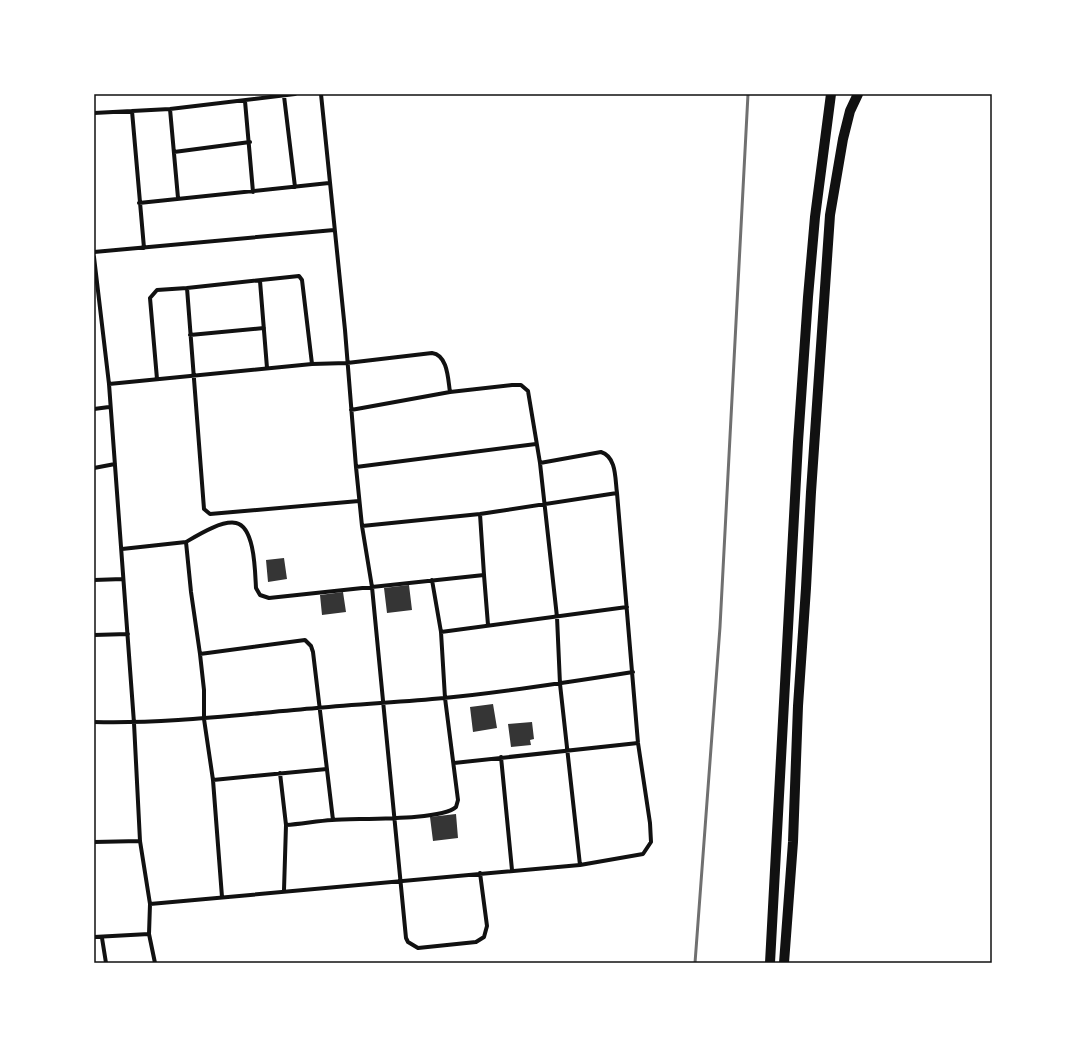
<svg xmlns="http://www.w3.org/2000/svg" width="1086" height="1057" font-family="'DejaVu Sans',sans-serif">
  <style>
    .building { fill: #353535 }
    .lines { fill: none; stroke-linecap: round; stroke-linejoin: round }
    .minor { stroke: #111; stroke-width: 4 }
    .trunk { stroke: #111; stroke-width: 10 }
    .rail { stroke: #707070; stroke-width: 3 }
    .neatline { fill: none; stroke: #111; stroke-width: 1.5 }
  </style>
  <rect width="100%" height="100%" fill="#fff"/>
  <path class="building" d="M284,558L287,579L268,582L266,560Z
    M409,585L412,610L387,613L384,588Z
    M343,592L346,612L322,615L320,595Z
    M493,704L497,728L473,732L470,707Z
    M532,722L534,739L530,740L531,745L511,747L508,724Z
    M456,814L458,838L433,841L430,817Z"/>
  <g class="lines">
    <path class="minor" d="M321,94L345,330L356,467L362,526L372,587L406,938L408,942L418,948L476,942L484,937L487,926L480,873
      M284,96L295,187
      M245,101L253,192
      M170,109L178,198
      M132,111L144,248
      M94,113L170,109L295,94
      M174,152L250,142
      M139,203L329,183
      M94,252L334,230
      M94,257L109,384L134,723L140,841L150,904L149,934L94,937
      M260,281L267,368
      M190,335L264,328
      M312,364L302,280L299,276L187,288L204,509L210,514L359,501
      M157,379L150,298L157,290L187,288
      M109,384L312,364L347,363L432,353C448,355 448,380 450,392
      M94,409L109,407
      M351,410L450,392L512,385H521L528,391L540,463L557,617L560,684L580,865
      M356,467L536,444
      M94,468L115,464
      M362,526L480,514L617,493
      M186,542C198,535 222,520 236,523C255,527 255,572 256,588L260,595L269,598L484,575L480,514
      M122,549L186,542L191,592L200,654
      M484,575L488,625
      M94,580L123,579
      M441,632L627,607
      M94,635L128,634
      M94,722C169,724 243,714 317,708C359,704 402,702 444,698C507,692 570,682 633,672
      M501,757L512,870
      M454,763L638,743
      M280,773L286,825L284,890
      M213,780L327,769
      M286,825C301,824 317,821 332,820C356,818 441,821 456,807L458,800L445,698L441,632L432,580
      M94,842L140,841
      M222,897L213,780L204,719V690L200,654L305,640L311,646L313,652L333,820
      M150,904L580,865L643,854L651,842L650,823L638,743L617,493C615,480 617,457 601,452L540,463
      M149,934L155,963
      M102,938L106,963"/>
    <path class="trunk" d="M770,963L798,442L808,297L815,217L831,94
      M784,963L793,842L798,706L806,588L811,492L830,215L843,139L850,111L858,94"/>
    <path class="rail" d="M695,963L720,627L748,94"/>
  </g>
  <rect width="1086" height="1057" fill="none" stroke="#ffffff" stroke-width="190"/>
  <rect x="95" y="95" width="896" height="867" class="neatline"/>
</svg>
